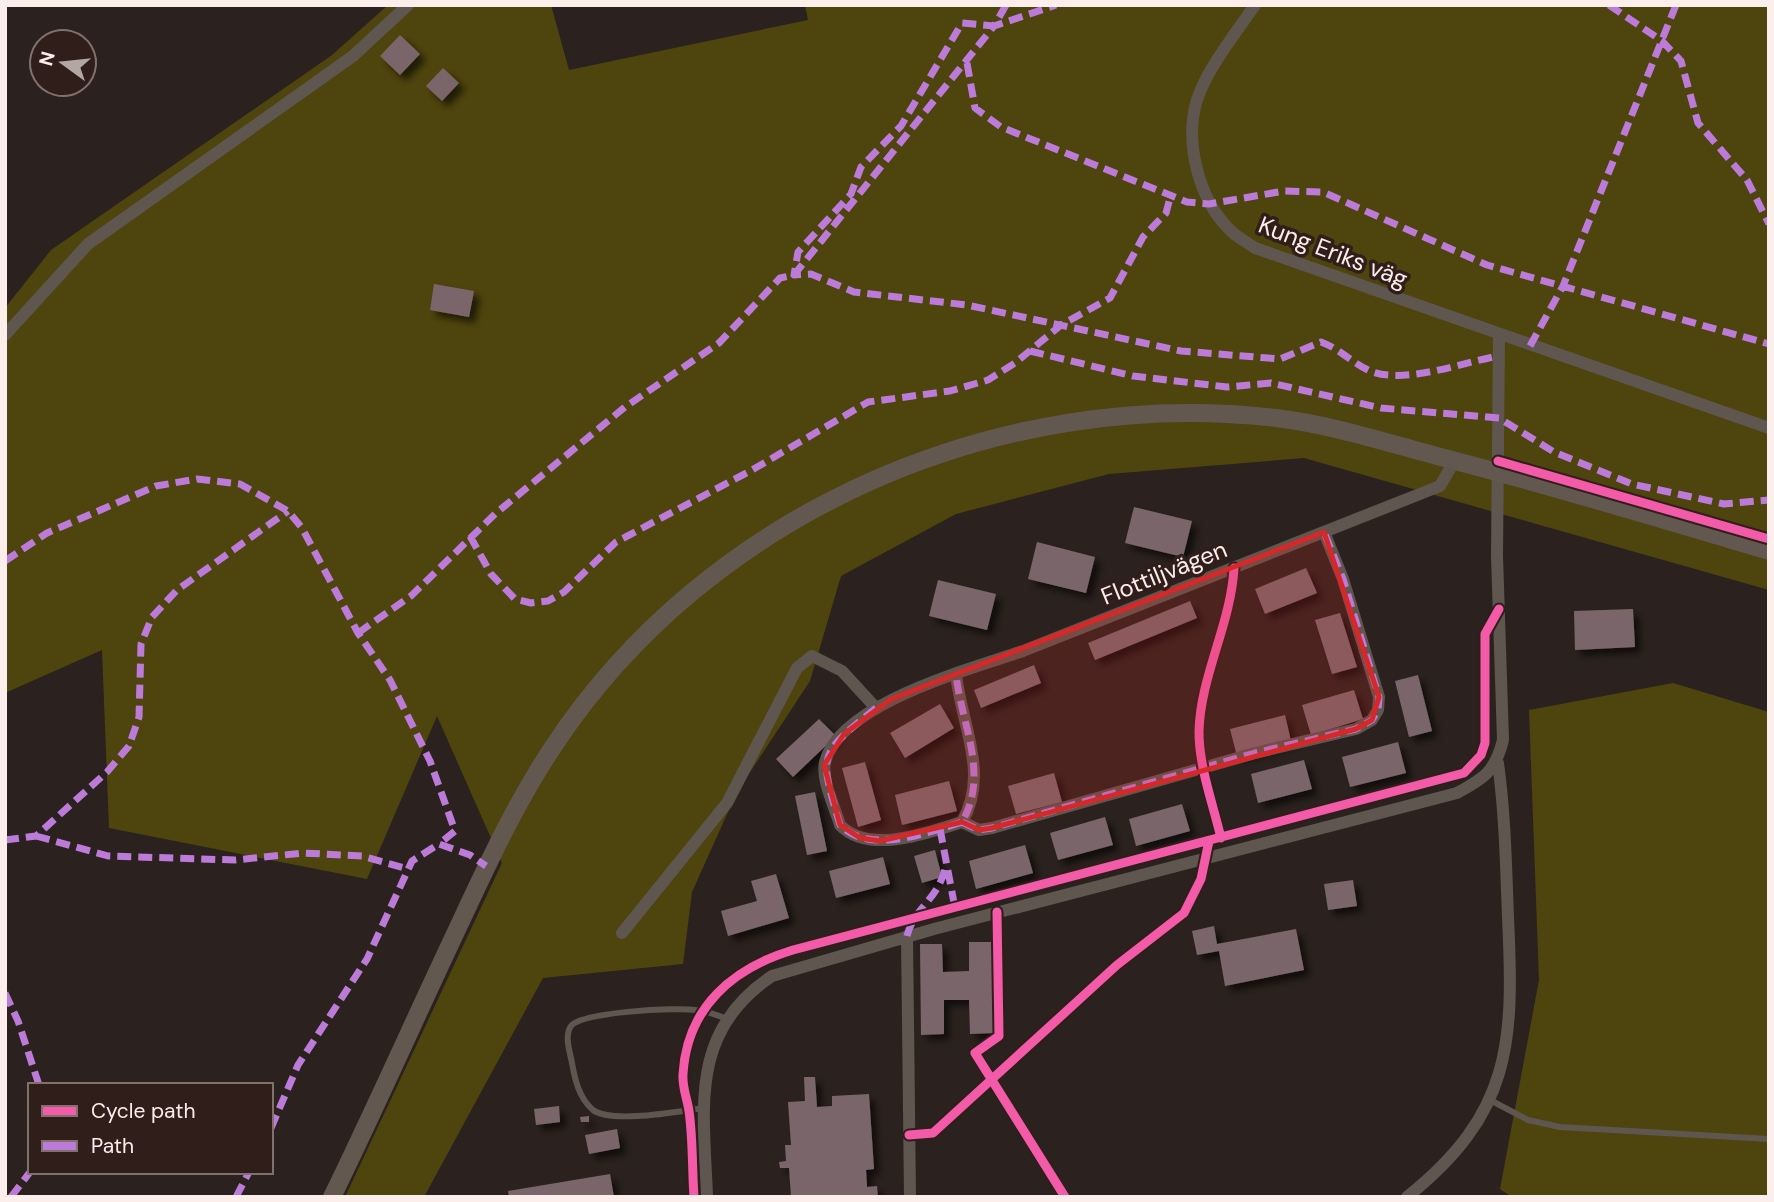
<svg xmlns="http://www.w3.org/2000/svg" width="1774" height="1202" font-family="'DM Sans',sans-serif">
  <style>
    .green { fill: #4e440d }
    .building { fill: #7a666a; filter: url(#shadow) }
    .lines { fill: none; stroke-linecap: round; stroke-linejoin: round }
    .lane { stroke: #5f564f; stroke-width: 6 }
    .street { stroke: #5f564f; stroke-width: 12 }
    .secondary { stroke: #63584f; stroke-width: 18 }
    .quiet { stroke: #bd7bd9; stroke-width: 7; stroke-dasharray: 14 7; stroke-linecap: butt }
    .cycleway-casing { stroke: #301e1a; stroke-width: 13 }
    .cycleway { stroke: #f35aa7; stroke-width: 9 }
    .marked { fill: #d62828; fill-opacity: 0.2; stroke: #d62828; stroke-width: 5; stroke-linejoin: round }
    .labels { text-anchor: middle; stroke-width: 7; stroke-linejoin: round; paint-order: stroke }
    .street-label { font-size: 24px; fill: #fbeeeb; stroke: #301e1a }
  </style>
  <defs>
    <filter id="shadow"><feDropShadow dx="6" dy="6" stdDeviation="3.5" flood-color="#0009"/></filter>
  </defs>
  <rect width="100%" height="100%" fill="#2b221f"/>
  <path class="green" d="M388,5H551L569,70L808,20L805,5H1769V590L1304,458L1109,474L956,514L841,576L810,681L737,792L692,892L683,964L543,978L424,1197H345L502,863L437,716L367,879L109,828L102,650L5,693V308L51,250L332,55Z
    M1673,683L1769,712V1197H1512L1500,1189L1539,980L1529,710Z"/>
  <path class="building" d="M400,35L420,54L400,75L380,56Z
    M443,68L459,83L442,101L426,86Z
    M434,284L474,291L469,317L430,310Z
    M1134,507L1192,521L1183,557L1125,543Z
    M1037,542L1095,557L1086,593L1028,579Z
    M1306,568L1317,593L1265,614L1255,589Z
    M938,580L996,594L987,630L929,616Z
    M1190,601L1197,618L1095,660L1088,643Z
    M1633,609L1635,647L1575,650L1574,611Z
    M1340,613L1357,667L1332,674L1315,620Z
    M1034,665L1041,683L981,708L974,690Z
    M1418,675L1432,731L1409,737L1395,681Z
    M1354,690L1363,719L1311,735L1302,705Z
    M940,704L954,728L905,758L890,733Z
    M1285,715L1291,741L1237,756L1230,729Z
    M819,719L836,736L793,777L776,759Z
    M1398,742L1406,773L1350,787L1342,757Z
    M1304,760L1312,789L1258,803L1251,774Z
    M865,762L881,820L858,827L842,768Z
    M1054,773L1062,802L1016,814L1008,786Z
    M949,781L957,811L902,825L895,795Z
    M815,792L827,851L807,855L795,796Z
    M1182,804L1190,831L1136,846L1129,819Z
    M1105,817L1113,845L1058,860L1050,833Z
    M1025,845L1033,873L976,889L969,861Z
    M935,850L942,877L922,883L914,856Z
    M883,857L890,884L836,898L829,871Z
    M776,874L789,918L728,936L721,911L757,901L751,881Z
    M1353,880L1357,906L1328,910L1324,884Z
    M1214,926L1217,944L1296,929L1304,970L1225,986L1219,951L1197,955L1192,931Z
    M969,942H993L994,1033L970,1034L969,1000H944V1034L921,1035L920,944H942L943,972L969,971Z
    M804,1077H815L817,1107L832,1106V1096L869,1094L874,1169L866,1170L867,1187L877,1186L878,1197H791L789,1168H780L779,1162L786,1161L785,1145H791L788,1102L805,1101Z
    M559,1106L560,1122L536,1125L534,1109Z
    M589,1116V1122H581L580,1117Z
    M617,1129L620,1148L589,1154L585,1135Z
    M610,1174L614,1197H509L508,1191Z"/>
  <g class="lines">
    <path class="lane" d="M1490,1100L1528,1120L1560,1127L1769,1139
      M704,1108C680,1111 612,1124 593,1110C579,1098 575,1080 572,1063C570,1052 564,1036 571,1026C582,1012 676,1007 696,1010C707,1011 717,1015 727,1019"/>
    <path class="street" d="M1255,5C1236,33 1205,71 1196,103C1185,144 1199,199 1229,229C1236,237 1247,242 1255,248L1769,428
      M5,335L88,244L353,56L408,5
      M956,674C961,724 990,774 962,822C927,833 869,855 840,825C835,807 821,780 825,762C840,703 971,669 1023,651L1440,486L1455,460
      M962,822L979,830L992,828L1255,753L1356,729L1372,720L1378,710L1379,697L1343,579L1324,532
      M622,933L727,803L797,668L812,656L842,671L876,708
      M907,936L910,1197
      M707,1197C704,1109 688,1032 772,976L934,929L1457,793C1484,778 1495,772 1503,740L1497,556L1499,336
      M1407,1197C1512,1113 1514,1043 1508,917C1506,865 1505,814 1498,763"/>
    <path class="secondary" d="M332,1197C374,1111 413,1023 454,936C484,872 513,807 553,747C708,512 998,386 1276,418C1334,425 1391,444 1448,459C1555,487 1662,519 1769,551"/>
    <path class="quiet" d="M1006,5L994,26L962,23L901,126L861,167L851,194L798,252L794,275L811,274L854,292L967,305L1181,351L1280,359L1321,342C1340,349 1351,362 1368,370C1400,386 1465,362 1498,356
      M1609,5L1662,41L1681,61L1698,123L1747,180L1769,224
      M967,63L975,108L1001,127L1187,202L1209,204L1284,191L1323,192L1487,265L1769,344
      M1530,346L1563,286L1676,5
      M1030,351L1133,376L1227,387L1271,383L1381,408L1499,418L1554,452L1632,484L1724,504L1769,500
      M470,536L491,574L515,599L531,603L548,601L564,592L616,542L752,470L868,402L950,391L988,380L1015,363L1061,325L1110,298L1143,237L1166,213L1171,194
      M5,561L47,533L156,486L197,479L240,484L288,511L302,528L358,633L390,680L430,761L455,831L439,844L470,855L486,866
      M358,633L411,596L495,514L625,407L719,343L780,278L794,275L994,26L1056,5
      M876,708C817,756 819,753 840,825C869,855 927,833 962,822C990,774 961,724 956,674
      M962,822L979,830L992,828L1255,753L1356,729L1372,720L1378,710L1379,697L1343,579L1324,532
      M940,829L955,908
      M36,836L108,856L235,860L303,853L362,856L408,869
      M5,840L36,836L107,772L129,746L139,717L141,644L152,617L177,590L288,511
      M907,936C914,907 939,900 946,865
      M5,993L18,1021L39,1085
      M271,1128L298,1065L367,959L412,861L439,844
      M11,1197L30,1172
      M236,1197L249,1172"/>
    <defs>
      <path id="cycleway" d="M1498,461L1769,539
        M1221,838C1213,804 1199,767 1199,732C1200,677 1231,624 1234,568
        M997,912L999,1036L975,1053L1065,1197
        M909,1135L933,1133L1117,965L1184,913L1201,879L1209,841
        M694,1197C692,1168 693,1139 689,1111C687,1098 682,1087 683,1074C687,1007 733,968 793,950L1464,773L1481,755L1485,743V634L1499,609"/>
    </defs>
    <use href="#cycleway" class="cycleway-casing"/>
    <use href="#cycleway" class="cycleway"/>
  </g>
  <path class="marked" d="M1324,532L1379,697L1372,720L1356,729L992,828L979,830L962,822L880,841L860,838L840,825L824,765L844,734L891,699Z"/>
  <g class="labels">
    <g class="street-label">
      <text transform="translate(1333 252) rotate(21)" y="8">Kung Eriks väg</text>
      <text transform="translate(1164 573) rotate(-22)" y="8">Flottiljvägen</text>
    </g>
  </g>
  <rect width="1774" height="1202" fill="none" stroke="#fbeeeb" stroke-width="14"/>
  <rect x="28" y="1083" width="245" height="91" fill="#301e1a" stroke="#81716e" stroke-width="2"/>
  <rect x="42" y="1106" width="35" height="10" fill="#f35aa7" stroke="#81716e" stroke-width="2"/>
  <text x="91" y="1118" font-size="21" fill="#fbeeeb">Cycle path</text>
  <rect x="42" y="1141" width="35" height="10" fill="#bd7bd9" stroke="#81716e" stroke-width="2"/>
  <text x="91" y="1153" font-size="21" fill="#fbeeeb">Path</text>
  <g transform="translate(63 63) rotate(285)"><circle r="33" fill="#301e1a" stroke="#81716e" stroke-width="2"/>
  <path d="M0-5L12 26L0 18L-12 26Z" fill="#b2a7a4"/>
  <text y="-10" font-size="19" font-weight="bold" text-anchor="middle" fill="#fbeeeb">N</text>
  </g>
</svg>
